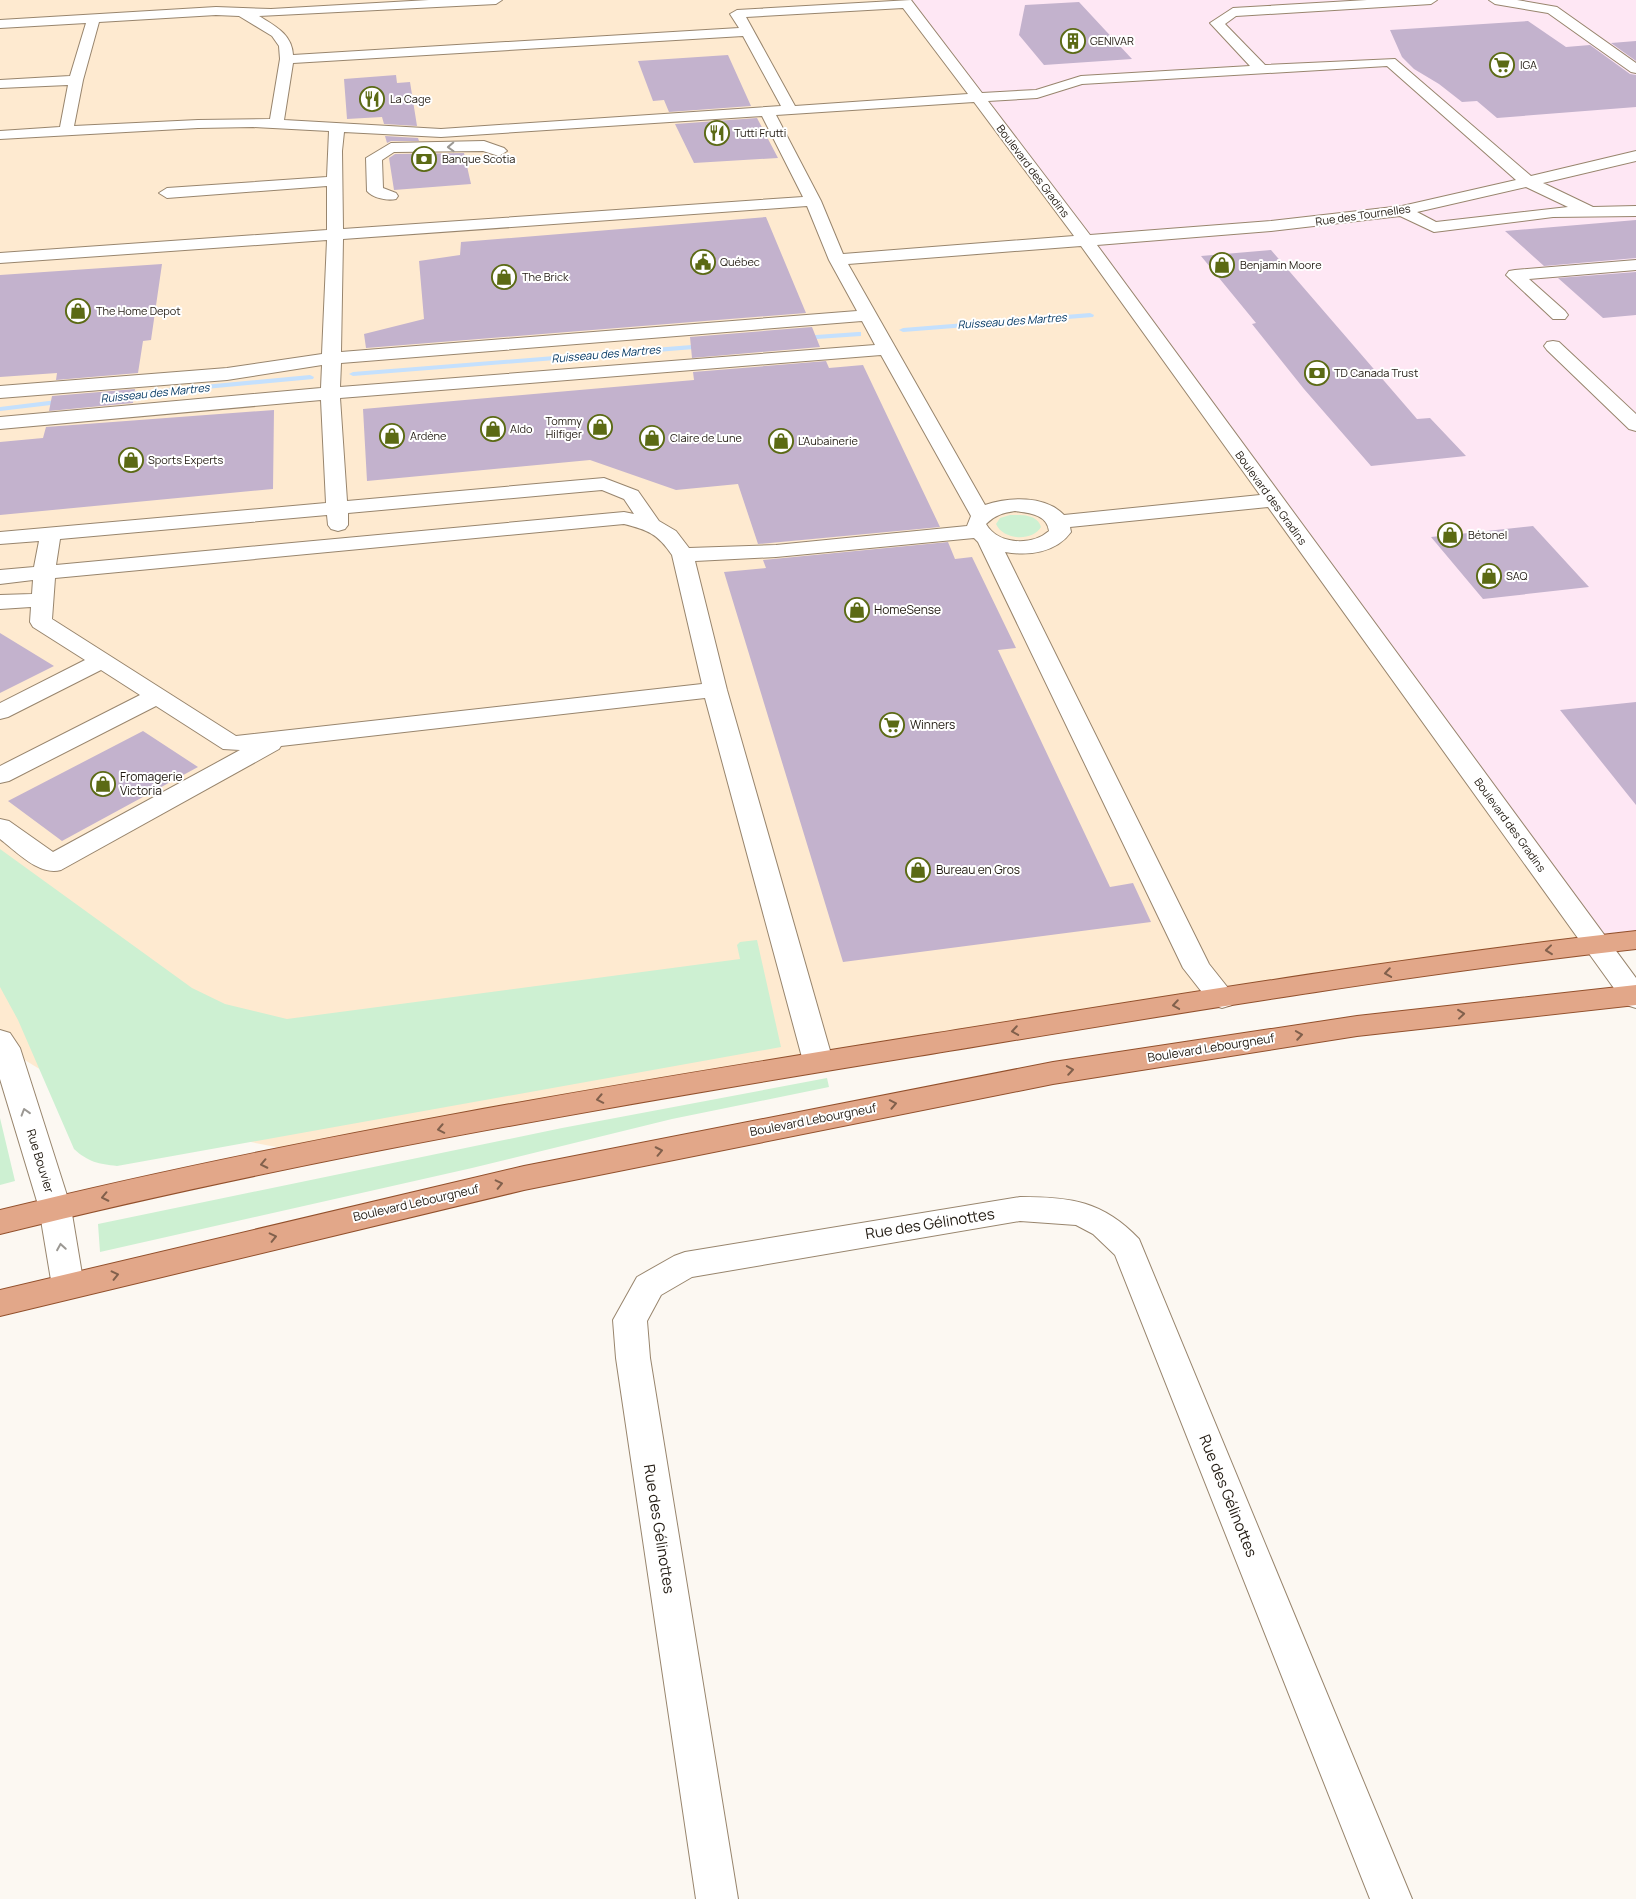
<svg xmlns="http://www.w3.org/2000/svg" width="1636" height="1899" font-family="Manrope,sans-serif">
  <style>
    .built { fill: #feead0 }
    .industrial { fill: #fee7f4 }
    .green { fill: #cdf0d2 }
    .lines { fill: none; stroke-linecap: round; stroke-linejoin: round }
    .stream { fill: #c4e0fd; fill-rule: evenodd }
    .building { fill: #c3b2cd }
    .minor-casing { stroke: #98856d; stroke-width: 2 }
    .major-casing { stroke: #92502c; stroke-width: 2 }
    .minor { fill: #fff; fill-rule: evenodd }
    .major { fill: #e2a789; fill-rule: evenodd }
    .oneway { stroke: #9b9893 }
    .oneway2 { stroke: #81604c }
    .labels { text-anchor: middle; stroke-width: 4; stroke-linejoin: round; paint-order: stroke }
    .far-poi-label { font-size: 11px; fill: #201910; stroke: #fff; text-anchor: start }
    .far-street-label { font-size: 11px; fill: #201910; stroke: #fff }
    .far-water-label { font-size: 11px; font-style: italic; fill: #023661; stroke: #fff }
    .poi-label { font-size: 12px; fill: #201910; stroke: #fff; text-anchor: start }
    .street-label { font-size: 12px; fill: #201910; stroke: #fff }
    .near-street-label { font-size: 15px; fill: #201910; stroke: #fff }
  </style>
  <rect width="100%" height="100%" fill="#fcf8f2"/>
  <path class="built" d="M0,0H1636V938L312,1154L153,1123L74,1090L5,1048L0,1040Z"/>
  <path class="industrial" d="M904,0H1636V940L1597,945L969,86Z"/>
  <path class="green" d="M1010,515C1022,515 1037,514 1041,527C1032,542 1003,540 996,524L1000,518Z
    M0,849L192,988L225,1004L287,1019L740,959L737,945L740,942L757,940L781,1047L117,1166C99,1164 88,1162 74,1149L18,1020L0,987Z
    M827,1078L829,1087L672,1119L472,1168L100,1252L98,1224L562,1128Z
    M0,1118L15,1181L0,1185Z"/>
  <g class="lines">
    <path class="stream" d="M1090,313L1094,315L1093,317L903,332L899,330L903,328Z
      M858,332H861V336L802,340L798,338L802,336Z
      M704,344L708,346L707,348L353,376L349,374L353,372Z
      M310,375L314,377L313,379L120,397L116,395L120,393Z
      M65,399H68V403L0,411V407Z"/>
  </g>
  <path class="building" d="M1079,2L1132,59L1044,65L1019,35L1025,5Z
    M1528,21L1566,47L1590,45L1630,74L1636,75V107L1497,118L1477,101L1462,102L1439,84L1414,69L1402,57L1390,30Z
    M1636,41V61L1611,43Z
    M728,55L751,106L669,112L664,100L653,101L638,61Z
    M396,75L397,83L410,82L417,126L384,124L382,117L347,119L344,79Z
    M757,118L778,158L694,163L675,124Z
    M385,136L418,138L419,141H391L387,143Z
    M464,153L471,184L394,190L389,158L395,154Z
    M766,217L806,313L366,348L364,334L424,319L419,261L460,255L461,242Z
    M1636,220V258L1544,266L1505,231Z
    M1271,250L1417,419L1430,418L1466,456L1371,466L1304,389L1252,324L1256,323L1201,256Z
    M162,264L151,340L143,341L138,373L56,380L57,373L0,377V275Z
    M1636,272V315L1603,318L1558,278Z
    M812,327L820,347L692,358L690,337Z
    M826,361L829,368L863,365L940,527L758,544L738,484L676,490L590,460L367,481L363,409L694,380L693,372Z
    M135,389L133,403L49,411L52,396Z
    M274,410L273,489L0,515V442L43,438L46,427Z
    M1533,526L1589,587L1483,599L1431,537Z
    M948,542L955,559L972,557L1016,648L998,650L1110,887L1133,883L1151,922L843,962L724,572L766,568L763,560Z
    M0,633L54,666L0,693Z
    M1636,702V805L1560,710Z
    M143,731L198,767L62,841L8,801Z"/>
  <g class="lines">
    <defs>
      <path id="minor" d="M429,0H502L496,4L259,16C275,26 292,34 293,55L739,28L730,14L737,10L911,0L982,93L1036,90L1081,76L1250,66L1210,23L1233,8L1367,0H1437L1431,4L1236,16L1225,24L1265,65L1395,59L1531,176L1636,151V161L1543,183L1593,207L1636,206V216L1553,217L1434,232L1400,216L1271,231L1097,245L1636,978V1008L1626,1005L1268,507L1070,527L1071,532C1056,553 1028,556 1005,552L1209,964L1236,998L1232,1005L1222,1008L1212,1005L1183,968L978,542L974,538L776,557L695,561L727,690L833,1061L828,1068L818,1071L808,1068L803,1061L705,698L281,746L279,749L61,870C39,876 17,852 0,839V819L9,821L53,852L240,750L223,749L156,706L9,781L0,783V766L140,695L101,670L8,717L0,719V703L85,660L33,627L30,622L31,607L0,609V595L32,594L33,580L0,584V570L34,567L39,541L0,544V532L326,503L321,400L0,429V417L321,388L322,365L227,380L0,398V386L227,368L322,354L327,240L0,263V253L327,230V186L167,198L159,193L167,188L327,177L329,131L253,127L198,128L0,139V131L60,127L68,85L0,88V80L70,76L86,23L0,28V20L216,7L271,9ZM903,8L968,94L795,106L746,17ZM216,15L239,16L272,36L279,46L280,59L270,119L198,120L74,126L83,80L99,22ZM743,36L781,106L441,129L284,120L293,63ZM1387,66L1516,180L1402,206L1271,221L1090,235L988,101L1037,98L1082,84ZM974,102L1074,236L843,254L821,201L776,115ZM762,116L803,197L343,229L342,151L344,132L441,137ZM1526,187L1568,207L1436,222L1417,212ZM807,206L829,260L857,311L341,352L343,239ZM1081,246L1260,495L1064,515C1045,495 1009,497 985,505L848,264ZM862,321L875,345L340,387L341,363ZM881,355L971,516L967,526L776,545L689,548L676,531L659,521L638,491L604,478L347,501L340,398ZM602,490L624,499L634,514L624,512L56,565L60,539L327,515L328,525L331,529L338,531L345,529L348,525V513ZM1015,511C1029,513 1047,514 1049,531C1032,546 998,545 986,524C995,515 1003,513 1015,511ZM624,524C648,530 658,534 672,555L702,684L236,736L52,619L55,578Z
        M1489,0H1517L1557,7L1636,63V73L1631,72L1548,13L1495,4Z
        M484,141L504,148L507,151L499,156L483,151L394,152L382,160L383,188L396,193L398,196L396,199C387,201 373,198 367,191L366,158L391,143Z
        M1636,260V270L1529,279L1565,311L1568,315L1565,319H1553L1506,275L1509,271L1515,270Z
        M1553,341L1559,342L1636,414V431L1629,429L1547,350L1544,346L1547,342Z
        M0,1030L10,1033L20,1048L71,1208L84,1286L80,1295L68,1299L56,1295L52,1286L39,1208L0,1079Z
        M1020,1197C1071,1197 1103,1201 1139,1239L1412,1899H1370L1115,1255L1093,1234L1076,1225L1020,1221L692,1277L661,1295L647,1321L650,1358L738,1899H696L616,1358L613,1320L637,1277L674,1256L685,1252Z"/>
      <path id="major" d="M1636,931V949C1396,976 1156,1017 918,1056C611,1106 302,1159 0,1234V1210C302,1136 611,1085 918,1036C1157,998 1396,958 1636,931Z
        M1636,985V1005L1357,1036L1053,1084L524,1190L0,1316V1290L524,1166L1053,1062L1357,1016Z"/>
    </defs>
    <use href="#minor" class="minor-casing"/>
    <use href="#major" class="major-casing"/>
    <use href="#minor" class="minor"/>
    <use href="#major" class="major"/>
  </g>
  <defs><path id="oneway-chevron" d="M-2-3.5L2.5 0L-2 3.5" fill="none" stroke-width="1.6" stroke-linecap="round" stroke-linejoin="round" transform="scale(1.25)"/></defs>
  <g class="oneway">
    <use href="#oneway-chevron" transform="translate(451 147) rotate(178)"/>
    <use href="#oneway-chevron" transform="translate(25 1112) rotate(-107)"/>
    <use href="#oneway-chevron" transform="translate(61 1247) rotate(-99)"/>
  </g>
  <g class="oneway2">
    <use href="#oneway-chevron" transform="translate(1549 950) rotate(174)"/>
    <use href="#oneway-chevron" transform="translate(1388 973) rotate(171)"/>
    <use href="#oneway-chevron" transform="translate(1176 1005) rotate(171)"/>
    <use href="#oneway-chevron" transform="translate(1461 1014) rotate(-6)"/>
    <use href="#oneway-chevron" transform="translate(1015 1031) rotate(171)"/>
    <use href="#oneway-chevron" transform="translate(1299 1035) rotate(-9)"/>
    <use href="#oneway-chevron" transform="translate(1070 1070) rotate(-9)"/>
    <use href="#oneway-chevron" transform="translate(600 1099) rotate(169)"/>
    <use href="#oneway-chevron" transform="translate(893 1104) rotate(-11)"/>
    <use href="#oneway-chevron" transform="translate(441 1129) rotate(169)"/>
    <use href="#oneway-chevron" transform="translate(659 1151) rotate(-12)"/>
    <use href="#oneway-chevron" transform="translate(264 1164) rotate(168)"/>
    <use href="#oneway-chevron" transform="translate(499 1184) rotate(-13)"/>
    <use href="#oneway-chevron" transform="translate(105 1197) rotate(168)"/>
    <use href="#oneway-chevron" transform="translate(273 1237) rotate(-13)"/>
    <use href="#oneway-chevron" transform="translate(115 1275) rotate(-13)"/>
  </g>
  <defs>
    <symbol id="building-ring" viewBox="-11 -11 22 22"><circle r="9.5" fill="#fff" stroke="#5b6a14" stroke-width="1.5"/><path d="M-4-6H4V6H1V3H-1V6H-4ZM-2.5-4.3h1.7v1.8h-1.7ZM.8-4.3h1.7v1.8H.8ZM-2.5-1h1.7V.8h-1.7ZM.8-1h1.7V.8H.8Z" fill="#5b6a14"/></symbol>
    <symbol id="supermarket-ring" viewBox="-11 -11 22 22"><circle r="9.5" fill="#fff" stroke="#5b6a14" stroke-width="1.5"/><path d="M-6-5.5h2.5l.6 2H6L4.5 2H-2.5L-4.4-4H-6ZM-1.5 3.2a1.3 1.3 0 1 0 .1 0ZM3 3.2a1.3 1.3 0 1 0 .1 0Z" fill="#5b6a14"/></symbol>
    <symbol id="restaurant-ring" viewBox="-11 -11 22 22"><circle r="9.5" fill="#fff" stroke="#5b6a14" stroke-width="1.5"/><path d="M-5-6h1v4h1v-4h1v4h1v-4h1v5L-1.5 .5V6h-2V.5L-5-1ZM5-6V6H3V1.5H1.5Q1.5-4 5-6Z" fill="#5b6a14"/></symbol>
    <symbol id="bank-ring" viewBox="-11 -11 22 22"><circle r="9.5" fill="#fff" stroke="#5b6a14" stroke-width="1.5"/><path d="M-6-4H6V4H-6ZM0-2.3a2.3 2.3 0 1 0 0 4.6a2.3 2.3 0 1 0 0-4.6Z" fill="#5b6a14"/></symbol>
    <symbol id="civic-ring" viewBox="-11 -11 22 22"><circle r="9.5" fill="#fff" stroke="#5b6a14" stroke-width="1.5"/><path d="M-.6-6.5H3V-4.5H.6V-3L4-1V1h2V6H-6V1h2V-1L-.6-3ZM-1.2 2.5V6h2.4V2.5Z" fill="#5b6a14"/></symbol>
    <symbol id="shop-ring" viewBox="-11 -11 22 22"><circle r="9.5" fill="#fff" stroke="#5b6a14" stroke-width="1.5"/><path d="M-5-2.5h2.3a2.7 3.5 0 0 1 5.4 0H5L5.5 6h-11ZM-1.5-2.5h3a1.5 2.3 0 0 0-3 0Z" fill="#5b6a14"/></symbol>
  </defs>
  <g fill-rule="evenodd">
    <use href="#building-ring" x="1059" y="27" width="28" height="28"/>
    <use href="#supermarket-ring" x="1488" y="51" width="28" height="28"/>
    <use href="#restaurant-ring" x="358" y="85" width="28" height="28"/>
    <use href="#restaurant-ring" x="703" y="119" width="28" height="28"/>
    <use href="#bank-ring" x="410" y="145" width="28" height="28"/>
    <use href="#civic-ring" x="689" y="248" width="28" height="28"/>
    <use href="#shop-ring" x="1208" y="251" width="28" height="28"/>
    <use href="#shop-ring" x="490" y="263" width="28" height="28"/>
    <use href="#shop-ring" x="64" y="297" width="28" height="28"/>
    <use href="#bank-ring" x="1303" y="359" width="28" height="28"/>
    <use href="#shop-ring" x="586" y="413" width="28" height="28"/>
    <use href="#shop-ring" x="479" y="415" width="28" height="28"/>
    <use href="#shop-ring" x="378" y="422" width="28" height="28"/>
    <use href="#shop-ring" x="638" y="424" width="28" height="28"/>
    <use href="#shop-ring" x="767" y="427" width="28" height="28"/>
    <use href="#shop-ring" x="117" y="446" width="28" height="28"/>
    <use href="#shop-ring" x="1436" y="521" width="28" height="28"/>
    <use href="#shop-ring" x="1475" y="562" width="28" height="28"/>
    <use href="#shop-ring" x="843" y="596" width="28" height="28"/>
    <use href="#supermarket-ring" x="878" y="711" width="28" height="28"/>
    <use href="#shop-ring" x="89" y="770" width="28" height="28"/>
    <use href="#shop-ring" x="904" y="856" width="28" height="28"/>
  </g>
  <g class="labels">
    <g class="far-poi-label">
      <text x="1090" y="45">GENIVAR</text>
      <text x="1520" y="69">IGA</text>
      <text x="390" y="103">La Cage</text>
      <text x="734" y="137">Tutti Frutti</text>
      <text x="442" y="163">Banque Scotia</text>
      <text x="720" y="266">Québec</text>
      <text x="1240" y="269">Benjamin Moore</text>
      <text x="522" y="281">The Brick</text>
      <text x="96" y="315">The Home Depot</text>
      <text x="1334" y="377">TD Canada Trust</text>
      <text x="582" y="425" text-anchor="end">Tommy<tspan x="582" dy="13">Hilfiger</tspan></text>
      <text x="510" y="433">Aldo</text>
      <text x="410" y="440">Ardène</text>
      <text x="670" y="442">Claire de Lune</text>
      <text x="798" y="445">L'Aubainerie</text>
      <text x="148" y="464">Sports Experts</text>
      <text x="1468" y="539">Bétonel</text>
      <text x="1506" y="580">SAQ</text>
    </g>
    <g class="far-street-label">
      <text transform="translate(1033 171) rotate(53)" y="4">Boulevard des Gradins</text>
      <text transform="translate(1363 215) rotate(-8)" y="4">Rue des Tournelles</text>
      <text transform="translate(1271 498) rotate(54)" y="4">Boulevard des Gradins</text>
      <text transform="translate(1510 825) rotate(54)" y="4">Boulevard des Gradins</text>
    </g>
    <g class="far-water-label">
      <text transform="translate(1012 321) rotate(-4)" y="4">Ruisseau des Martres</text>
      <text transform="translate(606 354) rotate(-5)" y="4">Ruisseau des Martres</text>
      <text transform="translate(155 393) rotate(-6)" y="4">Ruisseau des Martres</text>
    </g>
    <g class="poi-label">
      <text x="874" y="614">HomeSense</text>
      <text x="910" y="729">Winners</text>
      <text x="120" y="781">Fromagerie<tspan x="120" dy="14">Victoria</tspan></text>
      <text x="936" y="874">Bureau en Gros</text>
    </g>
    <g class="street-label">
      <text transform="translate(1211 1048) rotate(-9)" y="4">Boulevard Lebourgneuf</text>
      <text transform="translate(813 1120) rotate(-11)" y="4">Boulevard Lebourgneuf</text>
      <text transform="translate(40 1161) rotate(73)" y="4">Rue Bouvier</text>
      <text transform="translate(416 1203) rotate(-13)" y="4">Boulevard Lebourgneuf</text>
    </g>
    <g class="near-street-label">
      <text transform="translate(930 1224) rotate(-9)" y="5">Rue des Gélinottes</text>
      <text transform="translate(1228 1496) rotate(68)" y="5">Rue des Gélinottes</text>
      <text transform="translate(659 1529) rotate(81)" y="5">Rue des Gélinottes</text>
    </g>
  </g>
</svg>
